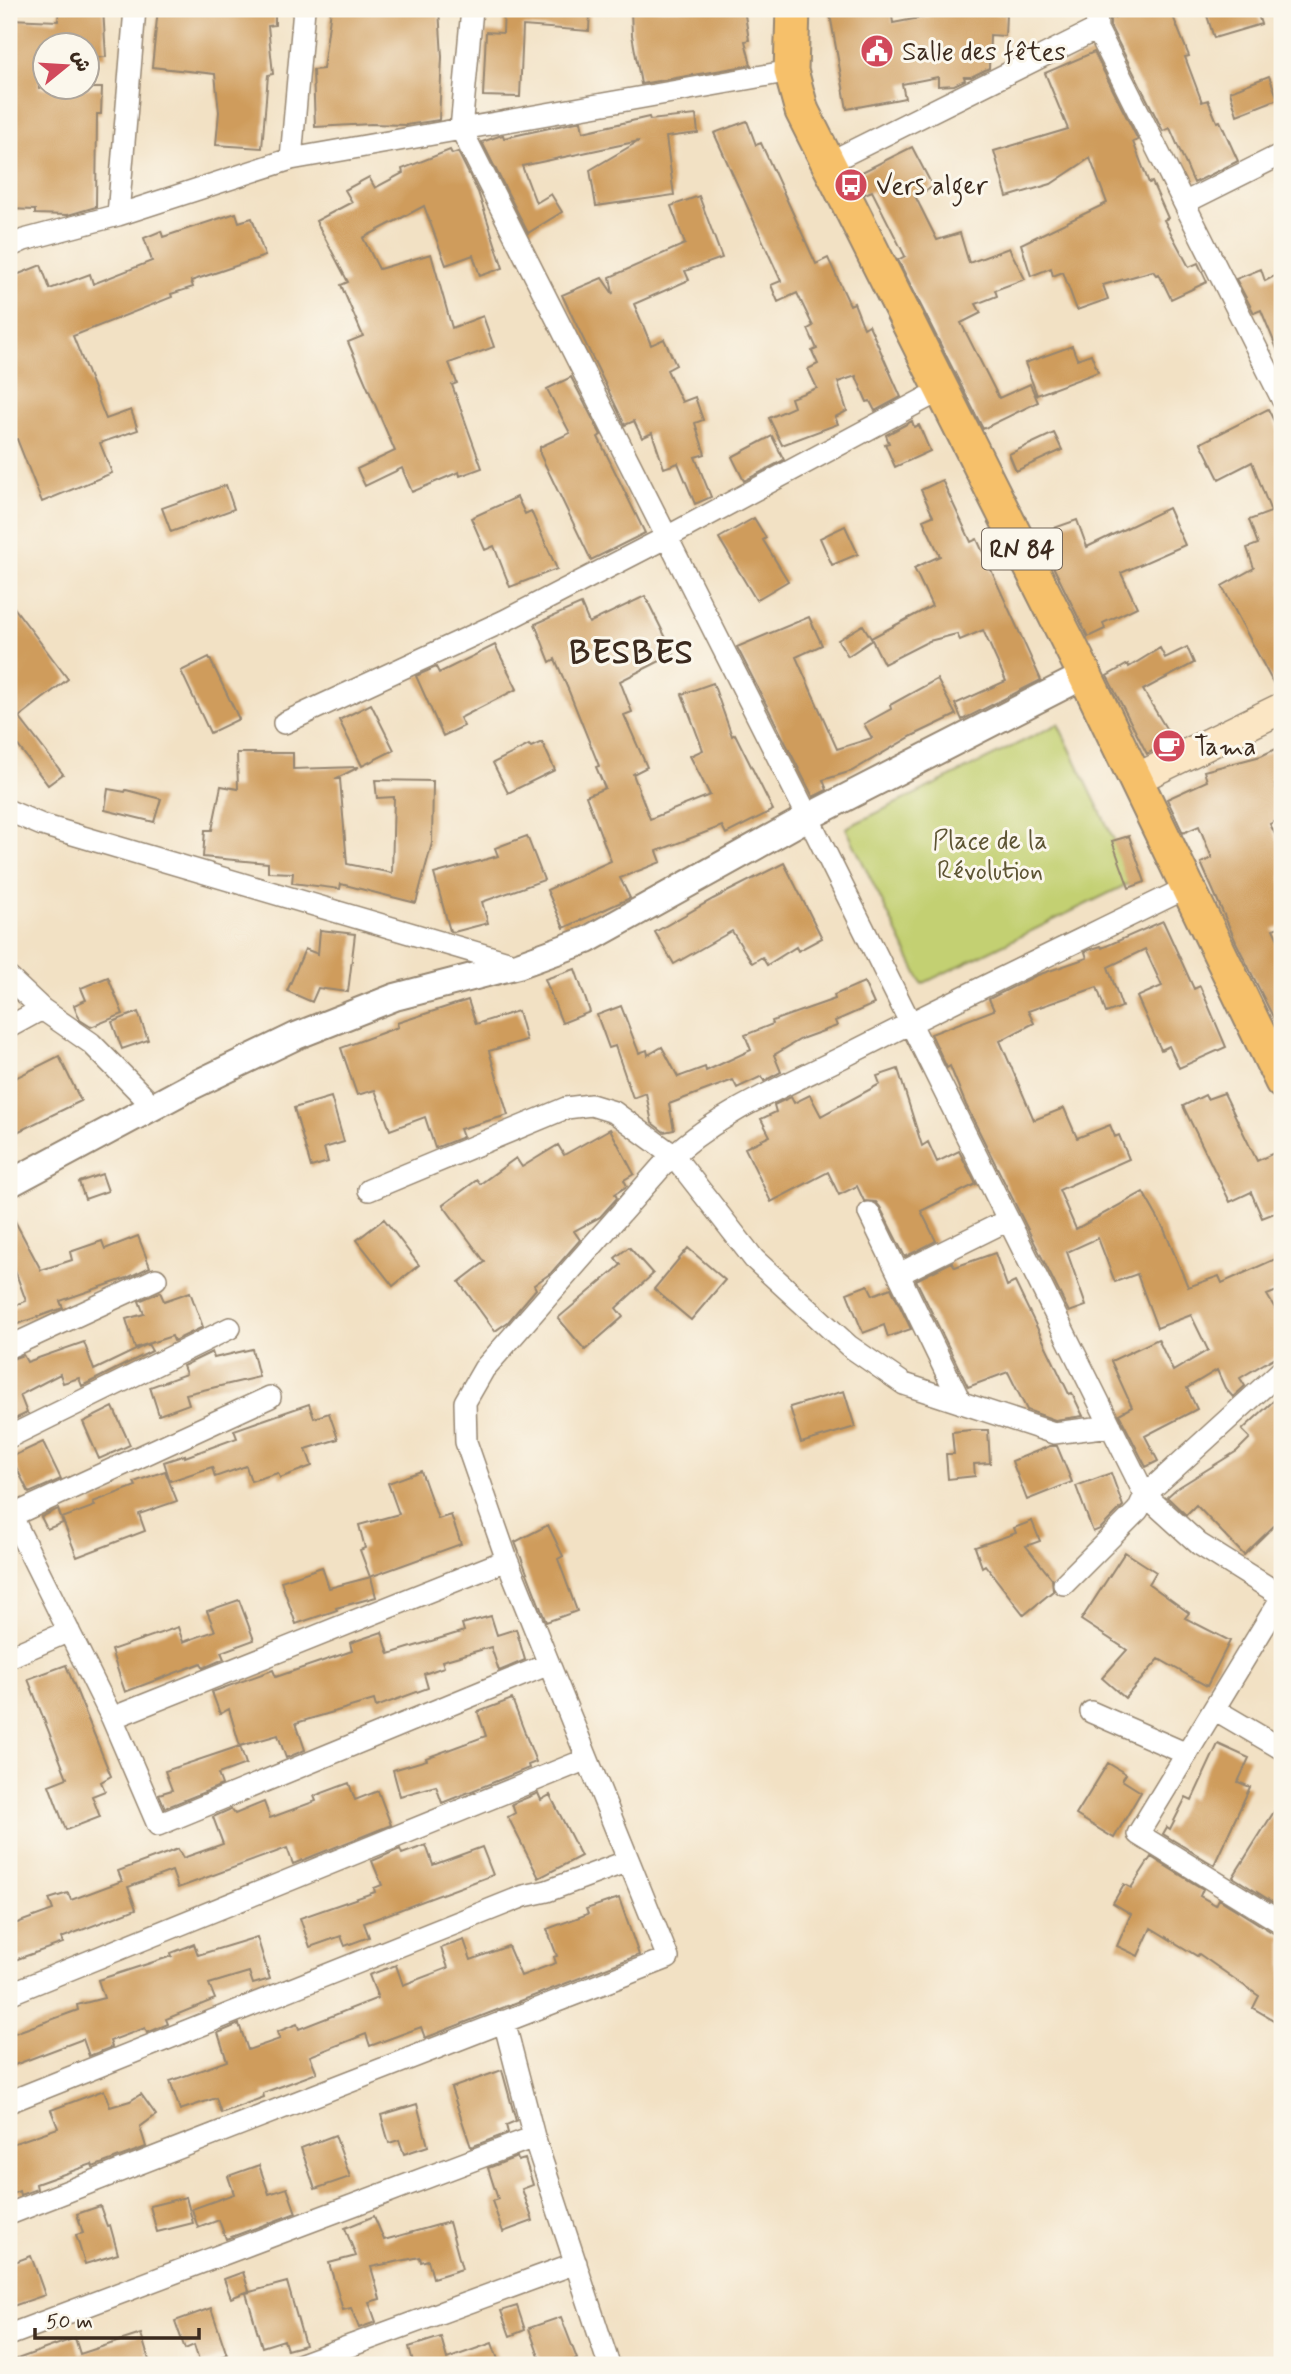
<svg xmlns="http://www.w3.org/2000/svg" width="1291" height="2374" font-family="Mynerve,'Playpen Sans Arabic',sans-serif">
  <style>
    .green { fill: #c3d072; stroke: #7f7d48; stroke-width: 2 }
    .building { fill: #cf9c5b }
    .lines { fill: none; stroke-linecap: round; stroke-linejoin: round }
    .minor-casing { stroke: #968671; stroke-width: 24 }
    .tertiary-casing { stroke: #968671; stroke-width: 30 }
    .secondary-casing { stroke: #968671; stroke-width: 33 }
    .primary-casing { stroke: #968671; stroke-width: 37 }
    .minor { stroke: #fff; stroke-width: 21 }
    .tertiary { stroke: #fff; stroke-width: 26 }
    .secondary { stroke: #fbe6c4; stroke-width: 30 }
    .primary { stroke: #f6c06b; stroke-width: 33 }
    .labels { text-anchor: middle; stroke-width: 6; stroke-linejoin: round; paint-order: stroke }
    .shield { fill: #fbf7ec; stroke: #75685c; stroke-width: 2 }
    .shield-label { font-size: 24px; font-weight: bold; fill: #3b2a1e }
    .poi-label { font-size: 26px; fill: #3b2a1e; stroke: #fbf7ec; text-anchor: start }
    .park-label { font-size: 26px; fill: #5d5433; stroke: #fbf7ec }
    .district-label { font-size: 33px; font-weight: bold; letter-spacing: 2px; fill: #3b2a1e; stroke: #fbf7ec }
  </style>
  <rect width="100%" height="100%" fill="#fbf7ec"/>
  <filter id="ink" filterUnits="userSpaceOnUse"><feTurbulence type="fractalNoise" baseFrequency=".0143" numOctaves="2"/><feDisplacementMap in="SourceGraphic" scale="14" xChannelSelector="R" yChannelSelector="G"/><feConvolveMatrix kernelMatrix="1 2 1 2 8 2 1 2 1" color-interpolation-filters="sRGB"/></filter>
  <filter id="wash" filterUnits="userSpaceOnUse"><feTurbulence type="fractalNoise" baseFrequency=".00686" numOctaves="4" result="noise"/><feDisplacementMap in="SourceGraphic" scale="28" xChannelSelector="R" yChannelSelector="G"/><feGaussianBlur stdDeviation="1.57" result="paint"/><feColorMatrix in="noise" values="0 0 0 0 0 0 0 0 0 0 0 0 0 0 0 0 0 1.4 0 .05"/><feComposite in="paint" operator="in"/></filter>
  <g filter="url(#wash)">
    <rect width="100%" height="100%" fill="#f2e1c4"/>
    <path class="green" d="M1058,724L1134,881L922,984L846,828Z"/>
    <g id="blocks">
      <path class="building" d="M59,9H103L106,57L88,58V46H41L39,88H102L101,114H97L96,207L68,215L35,214V210L9,209V19L58,21Z
        M158,9H275V25L268,26L273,74L268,75L262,148L216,145L219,112L215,74L152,67Z
        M331,9H439L442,57L439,120L406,125L371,124L315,127L313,70L323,69Z
        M504,9H590L589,31L523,26L520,97L483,96L486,32L503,33Z
        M631,9H744L749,40L745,41L751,65L641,84L632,35Z
        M829,9H891L893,23L930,16V12L1006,14L1005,36L990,35L989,68L971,77H964L965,80L954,85L938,86V77L902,84L905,98L847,109Z
        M1136,9H1146L1149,16L1170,9L1189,56L1185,57L1202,102L1208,100L1217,122L1220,121L1238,161L1194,183L1170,128L1163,131L1110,26V19Z
        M1205,9H1256L1261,24L1214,38Z
        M1094,52L1138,140L1133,142L1149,183L1152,182L1168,218L1164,220L1189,267L1198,263L1207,282L1171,299L1159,274L1156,275L1153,271L1103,285L1108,299L1077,310L1063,272L1053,276L1051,268L1031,276L1021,244L1107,203L1090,158L1051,184L1007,197L994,151L1068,129L1045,73Z
        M1269,76L1278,99L1237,115L1230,91Z
        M696,115L698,133L666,137L674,195L596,206L590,170L639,141L522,166L536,203L551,194L562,212L528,233L482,142L499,136L503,135L504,138L581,121L583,132L649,117L650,120Z
        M747,121L756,145L761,143L816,264L828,258L850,305L854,303L864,328L869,325L901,397L875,411L870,401L867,402L856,376L838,382L847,411L835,417L838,424L782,445L769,418L794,407L791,398L817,388L808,369L818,364L812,351L817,349L808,329L813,326L797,293L778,302L771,285L781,281L714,133Z
        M912,147L933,187L915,196L937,240L960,233L969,263L1009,248L1025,279L995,290L997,296L976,304L981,313L961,323L999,398L1030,384L1038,402L983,429L898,260L905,256L872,191L865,194L856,175Z
        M450,150L452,154L458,152L478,192L503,268L480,276L473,255L446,265L424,206L363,238L379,269L431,254L452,328L483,316L494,347L449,363L457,383L452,385L482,468L460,476L459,472L412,492L402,468L365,486L357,469L395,451L348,342L363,336L341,285L348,282L316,221L352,202L345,190L369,177L375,188L403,173L402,169Z
        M699,196L722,258L685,271L689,280L634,304L651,345L664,339L676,365L667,370L682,402L695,397L703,420L695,423L705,454L695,457L711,497L695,504L678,463L664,468L652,433L642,438L634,421L625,425L562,295L602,278L613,294L610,277L685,244L671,206Z
        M236,213L239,222L252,218L265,256L191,281L193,287L171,294L172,297L73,336L106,419L131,410L138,430L100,443L112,473L42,502L17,439L9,442V278L41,265L50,289L90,274L93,284L152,261L144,238L161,231L163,237Z
        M1261,269L1265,281L1282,272V361L1261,310L1254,313L1236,279Z
        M1072,346L1077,359L1091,354L1098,372L1037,395L1025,363Z
        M571,377L601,435L598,437L645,533L591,560L540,454V447L570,433L547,389Z
        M1268,409L1282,437V691L1278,692L1222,586L1254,568L1247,548L1258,544L1249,520L1271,512L1252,462L1219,479L1201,443Z
        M912,421L914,427L919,425L930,451L895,467L885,444L889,443L886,435Z
        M1054,433L1062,450L1016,471L1009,454Z
        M772,436L784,460L744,481L732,457Z
        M942,480L971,542L977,539L1041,680L962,720L955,704L1006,681L983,630L960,640L957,634L929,641L884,664L871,638L932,606L914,568L940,556L923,520L933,516L921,490Z
        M226,485L234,509L171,532L162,508Z
        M517,497L525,514L531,511L557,569L510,587L494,546L485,550L471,518Z
        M1168,508L1185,545L1121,573L1137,607L1103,623L1105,629L1088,637L1037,534L1077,520L1087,547Z
        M754,518L766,538L763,540L788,581L756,600L719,538Z
        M845,526L858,554L832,565L820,538Z
        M645,596L674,654L620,681L632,712L624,715L647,767L633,774L650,819L710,795L690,756L703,750L682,694L713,683L732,736L735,734L773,810L726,834L722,826L657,851L661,862L620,878L630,898L564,928L547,890L611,861L586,796L605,788L596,767L599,766L568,689L555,659L550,662L535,624L581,604L589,623Z
        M9,601L68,679L19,717L63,774L48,785L9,734Z
        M809,617L822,645L796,657L837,749L872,738L864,724L891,709L890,705L937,679L956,715L912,736L852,771L823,780L827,790L813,797L737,647Z
        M863,625L872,640L848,656L838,640Z
        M495,645L517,689L460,718L464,726L443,736L416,676L436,667L439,673Z
        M1187,647L1194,663L1143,690L1173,740L1147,754L1107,676L1128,664L1129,667L1160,648L1165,658Z
        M209,657L239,719L210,733L181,671Z
        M371,704L394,750L362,766L339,720Z
        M542,742L555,770L508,793L493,763L529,745L531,747Z
        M1282,746V781L1275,785L1282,801V818L1270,824L1282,849V926L1273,929L1282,948V1035L1236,942L1201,863L1212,858L1199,826L1183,833L1167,799L1207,781L1204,771L1261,756Z
        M237,753H293V769L359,767L335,779H340L347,864L392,873L394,797L377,798L375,780L433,781L432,843L416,903L341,884L340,889L292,883L293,873L268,872V863L203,857L205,830H212L221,786L238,789Z
        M108,789L125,792L126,790L161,799L154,822L105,810Z
        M527,836L544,880L482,902L488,923L454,932L450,931L434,874L498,856L495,848Z
        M1129,836L1145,882L1129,888L1112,841Z
        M784,863L822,938L798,951L796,947L767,965L762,957L752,963L732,931L674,964L655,932L713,899Z
        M1163,921L1194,989L1200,986L1226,1047L1179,1068L1169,1046L1161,1050L1137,997L1162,986L1145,949L1108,967L1122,1007L1106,1013L1097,987L1028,1011L1034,1023L1000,1041L1034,1120L1064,1108L1077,1138L1110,1125L1115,1137L1119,1135L1129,1159L1059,1190L1076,1229L1143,1192L1164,1229L1188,1287L1219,1276L1222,1283L1282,1256V1289L1267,1295L1282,1320V1353L1240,1378L1245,1386L1233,1397L1225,1388L1217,1370L1187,1388L1197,1409L1145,1436L1158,1461L1146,1467L1119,1414L1132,1407L1111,1361L1158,1339L1173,1371L1208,1350L1191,1315L1157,1328L1137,1274L1115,1282L1098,1238L1067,1252L1086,1306L1069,1312L966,1105L950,1066L947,1068L931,1034L994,1010L989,999L1035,976L1087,958L1085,952L1089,950L1101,946L1102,948Z
        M320,930L355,934L348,992L318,988L312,1002L287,991L305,949L318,954Z
        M575,969L590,1012L562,1023L545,979Z
        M108,977L123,1014L91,1027L80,1020L74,1005L86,1000L81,988Z
        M864,982L874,1004L835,1021L837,1026L801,1039L774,1055L781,1072L764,1081L762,1076L737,1088L733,1080L669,1104L674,1130L664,1132L652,1123L646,1093L633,1098L615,1046L609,1048L597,1015L621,1006L639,1053L647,1050L648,1055L662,1047L678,1077L705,1067L706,1071L751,1050L745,1035L773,1024L772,1021L835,999L834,995Z
        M468,1000L476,1024L518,1011L526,1040L489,1051L508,1115L460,1129L463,1137L435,1148L425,1117L390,1130L375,1090L357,1095L341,1048L398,1027L397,1023Z
        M138,1012L148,1040L122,1049L112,1022Z
        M59,1056L81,1101L9,1136V1081Z
        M898,1069L922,1146L928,1142L937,1162L959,1151L976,1184L921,1211L936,1241L905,1257L880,1207L876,1202L864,1201L857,1186L839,1195L828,1172L771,1202L745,1148L770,1136L761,1119L776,1112L774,1105L780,1102L791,1097L794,1103L810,1095L821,1116L880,1084L877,1076Z
        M1224,1093L1257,1161L1276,1152L1282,1164V1210L1262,1218L1251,1192L1230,1202L1183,1106L1205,1095L1207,1099Z
        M331,1097L344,1142L324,1148L328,1162L311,1167L294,1108Z
        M610,1129L634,1174L624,1180L627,1186L615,1194L617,1198L600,1217L574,1231L580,1240L551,1273L534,1285L536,1289L508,1322L495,1331L459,1282L485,1262L443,1205L477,1180L480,1184L516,1158L522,1167L558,1145L564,1155Z
        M102,1174L108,1191L85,1199L79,1182Z
        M9,1210L41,1270L72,1260L70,1252L102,1241L105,1249L138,1236L150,1267L127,1278L60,1301L63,1308L9,1327V1308L26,1301L14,1268L9,1271Z
        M384,1219L419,1265L393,1286L357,1240Z
        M629,1247L653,1274L616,1308L623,1317L585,1350L558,1318L621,1265L615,1258Z
        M688,1248L725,1280L691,1320L654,1289Z
        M995,1253L1007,1286L1015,1282L1069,1394L1072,1393L1083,1416L1055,1420L1027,1410L1008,1372L968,1387L916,1280L952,1262L955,1267Z
        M868,1285L873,1295L891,1288L911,1329L888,1337L884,1325L863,1333L847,1293Z
        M160,1292L164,1301L190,1292L203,1327L174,1341L172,1336L135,1348L126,1319L144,1314L139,1301Z
        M84,1342L94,1370L148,1344L152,1351L82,1386L79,1378L63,1383L60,1374L20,1395L27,1413L9,1422V1360L23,1355L27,1362Z
        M252,1349L259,1377L186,1394L189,1404L159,1415L150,1387L186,1374L183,1366L212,1352L214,1358Z
        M844,1391L855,1427L801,1443L790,1407Z
        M1282,1393V1518L1244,1555L1196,1505L1186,1515L1167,1497L1176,1489L1237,1451L1250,1438L1242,1430Z
        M309,1404L314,1418L329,1413L338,1439L306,1449L312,1466L280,1478L278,1473L251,1481L246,1466L215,1477L212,1467L170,1481L164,1462L185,1455V1457L237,1438L234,1430Z
        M113,1407L130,1445L99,1459L83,1422Z
        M971,1430H988L990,1463L974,1464L975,1476L948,1479L946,1454H954L952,1432Z
        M43,1442L61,1479L29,1493L11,1457Z
        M1050,1446H1057L1072,1482L1027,1500L1012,1461Z
        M165,1471L177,1501L139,1514L145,1531L77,1557L62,1518L95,1506L93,1502L136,1486L134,1482Z
        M421,1471L438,1519L451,1515L461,1544L370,1577L360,1550L365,1548L359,1525L399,1514L388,1483Z
        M1111,1473L1123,1506L1100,1529L1093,1532L1076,1486Z
        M58,1509L63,1523L47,1529L41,1517Z
        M1032,1521L1040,1541L1026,1546L1052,1579L1053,1591L1024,1615L985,1565L982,1567L975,1547L1016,1533L1014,1528Z
        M548,1525L563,1556L558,1559L577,1611L546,1622L515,1542Z
        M1125,1552L1156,1572L1149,1584L1189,1613L1185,1618L1230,1641L1207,1686L1159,1659L1125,1698L1102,1678L1127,1650L1081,1620Z
        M322,1567L329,1588L371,1577L376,1597L336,1608L337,1610L296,1624L281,1581Z
        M239,1600L254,1640L221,1652L224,1659L203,1668L201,1663L125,1692L111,1650L178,1627L183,1642L215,1631L207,1611Z
        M491,1616L497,1635L516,1629L525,1660L499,1671L491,1647L442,1661L444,1667L424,1674L428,1688L376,1707L374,1700L296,1723L305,1750L286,1758L278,1735L240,1746L246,1764L218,1774L222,1785L165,1808L159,1794L172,1790L165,1771L240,1746L229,1709L220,1714L212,1692L273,1670L276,1677L352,1651L350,1643L382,1632L389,1654L464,1631L462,1624Z
        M66,1665L111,1776L101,1782L105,1791L92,1796L100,1817L66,1830L49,1785L67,1778L28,1679Z
        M512,1699L536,1762L528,1765L529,1768L442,1803L436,1786L400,1796L393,1770L427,1760L426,1758L486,1736L478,1712Z
        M1218,1744L1249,1758L1238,1782L1250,1787L1214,1865L1163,1834L1167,1827L1170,1829L1186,1797L1192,1800Z
        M1108,1763L1126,1774L1122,1780L1141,1792L1114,1838L1076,1815Z
        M349,1783L355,1800L378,1791L391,1825L293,1864L287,1848L178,1888L172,1871L128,1887L136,1909L61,1938L63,1943L9,1962V1926L53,1910L49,1899L68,1893L71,1900L122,1881L118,1871L178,1849L183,1858L223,1844L213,1817L231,1809L235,1814L264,1802L270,1818L316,1801L314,1796Z
        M538,1793L541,1800L550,1795L581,1856L539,1878L508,1817L515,1813L512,1804Z
        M1282,1799V1908L1233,1877Z
        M426,1845L433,1865L482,1847L493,1875L364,1923L369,1937L345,1946L341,1936L310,1947L300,1918L375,1892L374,1888L382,1885L372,1861L400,1849L402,1854Z
        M1151,1857L1203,1889L1200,1896L1216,1905L1219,1899L1275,1934L1282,1936V2025L1253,2008L1259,1996L1199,1954L1197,1956L1151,1928L1138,1956L1117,1946L1131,1914L1113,1903L1124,1884L1131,1888Z
        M619,1898L639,1955L425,2038L421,2027L370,2046L366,2034L310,2056L317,2073L263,2093L264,2097L221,2113L216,2098L180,2110L170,2081L227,2061L218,2033L239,2024L248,2050L280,2039L277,2032L297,2024L299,2029L378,1998L369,1975L396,1965L403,1985L448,1968L441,1948L464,1940L471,1960L508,1946L521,1976L556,1963L554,1957L557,1956L547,1929L588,1914L586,1909Z
        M257,1937L270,1979L253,1984L249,1972L209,1984L215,1999L166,2019L168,2024L147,2033L145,2028L110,2041L112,2047L89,2056L83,2039L9,2067V2035L78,2010L77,2005L104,1998L98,1980L172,1956L171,1953L194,1944L198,1955Z
        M502,2070L516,2121L506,2125L508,2133L471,2147L451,2088Z
        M104,2090L110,2107L130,2101L141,2094L156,2115L140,2127L146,2147L93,2167L92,2164L36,2184L37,2189L20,2195L19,2191L9,2195V2145L58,2128L51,2110Z
        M417,2104L428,2146L404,2154L399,2140L389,2143L381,2115Z
        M335,2135L350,2177L315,2189L301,2148Z
        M517,2157L518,2161L525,2159L533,2185L522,2189L533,2221L503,2232L492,2201L498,2199L488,2168Z
        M259,2165L269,2194L287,2188L296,2213L226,2239L219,2220L198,2228L192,2209L234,2194L228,2176Z
        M186,2197L193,2223L157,2232L150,2206Z
        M100,2206L107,2226L110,2225L118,2254L85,2264L76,2235L83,2233L77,2214Z
        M374,2216L384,2240L449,2222L462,2269L433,2278L428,2260L421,2262L420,2257L371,2267L380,2299L369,2302L376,2322L359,2328L351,2308L343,2310L329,2263L356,2256L345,2228Z
        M31,2256L45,2295L13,2306L9,2295V2264Z
        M243,2272L249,2291L231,2298L224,2279Z
        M287,2282L305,2345L287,2350L284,2340L262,2347L246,2293Z
        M517,2306L525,2330L510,2336L501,2311Z
        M211,2308L227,2355L200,2364L194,2345L185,2349L175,2321Z
        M561,2317L577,2359L559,2365H542L529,2328Z
        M141,2334L149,2360L134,2365H9V2362L75,2338L80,2354Z
        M441,2337L447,2359L492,2343L500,2365H436V2363L414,2365L409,2347Z"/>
    </g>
  </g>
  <g filter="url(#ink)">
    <use href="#blocks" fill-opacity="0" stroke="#968671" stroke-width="2"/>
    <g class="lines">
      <defs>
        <path id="minor" d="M472,9L461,129L808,817L1145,1495L1199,1544L1282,1596
          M1096,9L1097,29L1282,399
          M291,159L304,9
          M828,163L1097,29
          M1184,203L1282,154
          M118,215L135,9
          M9,247L24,240L118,215L291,159L791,71
          M284,723L504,621L667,537L943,389
          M9,811L42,825L518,965
          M9,978L42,1009L91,1043L153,1106
          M9,1027L42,1009
          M369,1190L566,1108L591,1105L614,1112L673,1155L754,1259L849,1346L904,1384L1054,1433L1111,1426
          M869,1213L961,1403
          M899,1274L1008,1220
          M9,1347L156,1279
          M9,1437L230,1328
          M9,1511L112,1718L158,1825L549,1664
          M11,1516L270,1397
          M1064,1584L1138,1510L1145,1495L1282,1370
          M1282,1597L1138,1834L1282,1923
          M9,1657L69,1631
          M1214,1709L1282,1749
          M1091,1712L1187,1754
          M112,1718L507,1560
          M9,1994L587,1759
          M504,2021L534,2137L609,2365
          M9,2102L524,1896L547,1891L628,1861
          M9,2214L668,1958L507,1560L466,1442L465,1402L484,1369L664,1164C714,1114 783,1087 845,1056C959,998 1074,943 1188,887
          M9,2335L534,2137
          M298,2365L576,2263"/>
        <path id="tertiary" d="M9,1184L188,1088L296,1036L395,997L518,965L587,940L808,817L1085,675"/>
        <path id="secondary" d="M1136,779L1282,708"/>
        <path id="primary" d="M793,9L791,71L802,111L1085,675L1282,1082"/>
      </defs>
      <use href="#minor" class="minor-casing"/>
      <use href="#tertiary" class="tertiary-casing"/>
      <use href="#secondary" class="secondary-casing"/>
      <use href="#primary" class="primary-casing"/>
      <use href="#minor" class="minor"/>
      <use href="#tertiary" class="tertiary"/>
      <use href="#secondary" class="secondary"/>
      <use href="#primary" class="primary"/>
    </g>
  </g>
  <defs>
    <symbol id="civic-disc" viewBox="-11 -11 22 22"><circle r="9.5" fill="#d1495b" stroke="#fbf7ec"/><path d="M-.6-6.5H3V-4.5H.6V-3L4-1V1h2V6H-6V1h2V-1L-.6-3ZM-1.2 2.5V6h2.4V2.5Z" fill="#fff"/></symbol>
    <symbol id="bus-disc" viewBox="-11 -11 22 22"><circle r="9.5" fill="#d1495b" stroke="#fbf7ec"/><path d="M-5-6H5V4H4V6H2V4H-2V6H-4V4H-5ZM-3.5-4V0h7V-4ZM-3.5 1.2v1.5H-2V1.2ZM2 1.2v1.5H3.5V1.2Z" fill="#fff"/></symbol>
    <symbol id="cafe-disc" viewBox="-11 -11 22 22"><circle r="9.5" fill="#d1495b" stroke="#fbf7ec"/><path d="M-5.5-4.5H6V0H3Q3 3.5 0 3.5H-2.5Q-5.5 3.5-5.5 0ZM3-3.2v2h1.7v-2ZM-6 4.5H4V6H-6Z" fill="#fff"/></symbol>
  </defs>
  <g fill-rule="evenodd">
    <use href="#civic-disc" x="858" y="32" width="38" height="38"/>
    <use href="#bus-disc" x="832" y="166" width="38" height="38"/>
    <use href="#cafe-disc" x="1150" y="727" width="38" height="38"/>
  </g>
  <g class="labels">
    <rect class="shield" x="982" y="528.5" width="80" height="41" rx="5"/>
    <g class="shield-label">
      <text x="1022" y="557">RN 84</text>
    </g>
    <g class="poi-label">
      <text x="902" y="60">Salle des fêtes</text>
      <text x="876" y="194">Vers alger</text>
      <text x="1194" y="755">Tama</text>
    </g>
    <g class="park-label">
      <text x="990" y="849">Place de la<tspan x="990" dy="30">Révolution</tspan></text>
    </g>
    <g class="district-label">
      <text x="632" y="663">BESBES</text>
    </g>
  </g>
  <rect width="1291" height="2374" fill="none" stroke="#fbf7ec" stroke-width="35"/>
  <g transform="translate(66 66) rotate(72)"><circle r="33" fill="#fbf7ec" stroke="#aea59a" stroke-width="2"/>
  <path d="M0-5L12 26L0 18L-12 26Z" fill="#d1495b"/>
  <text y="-10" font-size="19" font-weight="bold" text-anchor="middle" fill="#3b2a1e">ش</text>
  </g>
  <path d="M35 2328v10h164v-10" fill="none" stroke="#3b2a1e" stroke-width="3.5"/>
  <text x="46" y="2328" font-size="21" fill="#3b2a1e" stroke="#fbf7ec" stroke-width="5" paint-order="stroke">50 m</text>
</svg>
